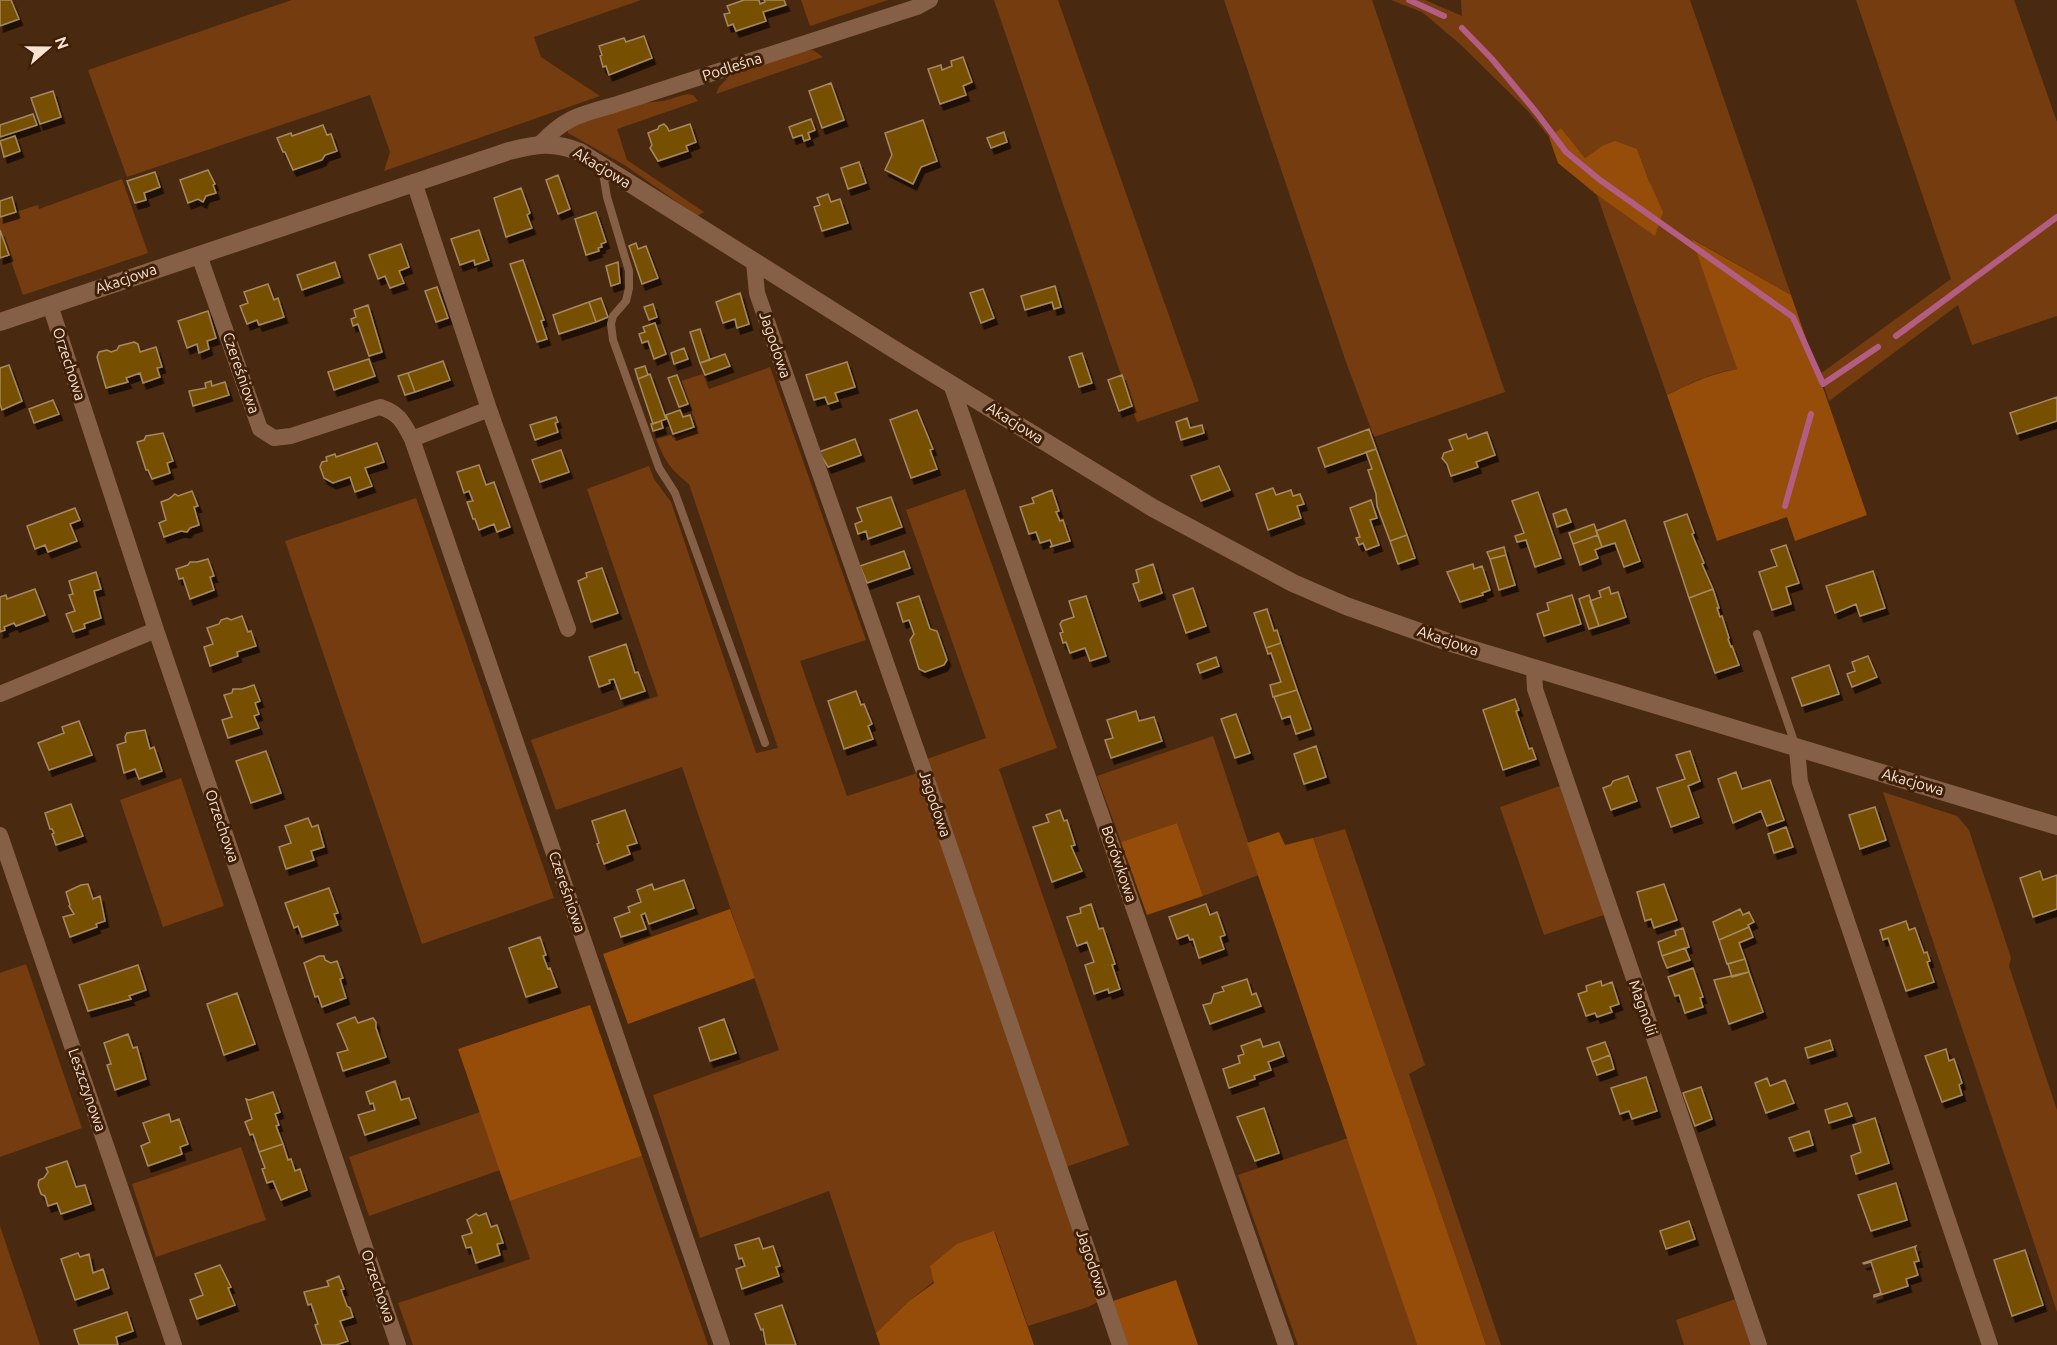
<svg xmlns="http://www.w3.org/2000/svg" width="2057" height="1345" font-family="Ubuntu,sans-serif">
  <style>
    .green { fill: #753d0f }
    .forest { fill: #964d09 }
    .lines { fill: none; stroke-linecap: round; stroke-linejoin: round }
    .stream { stroke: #b45d82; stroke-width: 6 }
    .building { fill: #774f03; stroke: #a48964; stroke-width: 1.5; filter: url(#shadow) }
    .lane { stroke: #856047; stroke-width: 8 }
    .street { stroke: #856047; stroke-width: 16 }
    .secondary { stroke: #856047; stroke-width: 18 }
    .labels { text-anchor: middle; stroke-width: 6; stroke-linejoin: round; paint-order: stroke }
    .street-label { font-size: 15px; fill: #f7e2d4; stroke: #3f1f06 }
  </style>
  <defs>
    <filter id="shadow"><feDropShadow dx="3.5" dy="6" stdDeviation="0" flood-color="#0009"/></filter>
  </defs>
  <rect width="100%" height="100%" fill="#4a2911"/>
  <path class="green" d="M292,0H641L534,37L541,57L600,96L384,171L390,152L370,95L127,177L88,70Z
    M801,0H888L810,26Z
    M994,0H1058L1199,401L1137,422Z
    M1224,0H1372L1505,392L1374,437L1346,362Z
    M1391,0H1425L1462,16L1461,0H1690L1791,295L1693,239L1737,369C1711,373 1690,383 1667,395L1597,195L1655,235L1649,181L1637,149L1602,146L1585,158L1561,128L1549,137L1528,111L1460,44L1422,12Z
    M1856,0H2014L2057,122V316L1972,345L1958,305L1829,401L1820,374L1951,279Z
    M813,50L823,57L716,94L719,87L732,73L802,51Z
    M687,94L693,95L698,101L617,129L627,160L704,212L697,216L626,166L568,133V130L575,124L643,103L663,101Z
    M122,179L148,253L23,295L0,229V217L38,205L39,209Z
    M770,367L866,640L800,661L847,796L918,773L1100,1301L1088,1307L1028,1326L995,1232L909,1301L876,1333L829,1191L700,1238L653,1095L779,1050L682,767L556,810L531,740L658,696L587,489L649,466L654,479L671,502L756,753L778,748L689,484C670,469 665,461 656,439L671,435L673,438L698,429L681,381L703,374L709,389Z
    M965,489L1057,748L999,769L1129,1145L1066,1167L927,759L986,738L906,510Z
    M416,498L554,898L422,944L285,541Z
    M1213,736L1259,875L1203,896L1177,823L1121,842L1097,776Z
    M181,778L224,906L163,927L120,800Z
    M1560,786L1604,915L1544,935L1500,807Z
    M1883,792L1957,816L1969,830L2011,958L2009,966L2057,1110V1312Z
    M1345,829L1425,1065L1409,1074L1501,1345H1486L1313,838Z
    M26,964L82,1128L0,1157V973Z
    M480,1112L500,1170L369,1216L349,1157Z
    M1348,1138L1417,1345H1298L1238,1175Z
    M241,1147L266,1220L156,1257L132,1184Z
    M642,1156L708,1345H413L398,1303L530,1259L510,1201Z
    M0,1226L40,1345H0Z
    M1735,1299L1751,1345H1684L1676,1320Z"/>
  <path class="forest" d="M1561,128L1585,158L1602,146L1615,141L1637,149L1649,181L1663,212L1655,236L1597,195L1558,163L1549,137Z
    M1692,239L1791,295L1867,515L1795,541L1787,517L1717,541L1667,395C1693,382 1708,375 1737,369Z
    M1177,823L1203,896L1147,915L1121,842Z
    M1279,832L1285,845L1313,838L1486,1345H1417L1247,843Z
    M730,909L755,978L628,1024L603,954Z
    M590,1005L642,1156L510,1201L458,1049Z
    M994,1231L1034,1345H880L876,1333L909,1301L934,1283L930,1266L957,1244Z
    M1176,1280L1198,1345H1128L1113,1301Z"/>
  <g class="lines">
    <path class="stream" d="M1409,0L1444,16
      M1462,28L1492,59L1536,112L1566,152L1600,180L1793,317L1823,384L1878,347
      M1896,336L2057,217
      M1785,506L1811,414"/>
  </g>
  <path class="building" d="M0,0H11L19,19L0,26Z
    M744,0H759L760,4L765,2L764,0H784L786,5L763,12L766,21L736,31L733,24L728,26L724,14L730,13L727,6Z
    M644,36L652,58L609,75L606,66L603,67L600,56L602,55L599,46L624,38L626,42Z
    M963,57L972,82L963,86L966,95L940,104L928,69L941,65L942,70L952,66L951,61Z
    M831,83L844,120L822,128L809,91Z
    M53,91L61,117L40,124L31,98Z
    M33,114L37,125L0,137V125Z
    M811,119L815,130L808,133L810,139L804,141L802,135L793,138L789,127Z
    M923,120L937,161L921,167L913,184L885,170L892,155L885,133Z
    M664,124L667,127L669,131L690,124L696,142L686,146L688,151L658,161L650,148L652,145L648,133L658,129L659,126Z
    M323,125L327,135L331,134L337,151L325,155L322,160L293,170L285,152H283L277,138L291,133L292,136Z
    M1004,132L1007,142L991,148L987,138Z
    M15,136L20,151L4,157L0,141Z
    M859,162L866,183L848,189L841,168Z
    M208,170L215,184L213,185L216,193L206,196L203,202L198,199L188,203L180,180Z
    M155,172L160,187L144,193L146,200L135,203L127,181Z
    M558,175L570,209L558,214L546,180Z
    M521,188L530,213L527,215L532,228L506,237L494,198Z
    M828,194L831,202L840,199L848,223L822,231L814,207L820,205L817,198Z
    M12,197L16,212L0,217V201Z
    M596,212L606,242L601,244L602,247L598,248L599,251L586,255L575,219Z
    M0,230L9,255L0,258Z
    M479,230L489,260L475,265L474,260L460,265L451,239Z
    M636,243L638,249L646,246L658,278L642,284L629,246Z
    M401,244L409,267L399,271L404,283L390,288L385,276L378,279L369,255Z
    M523,260L544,320L541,321L547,339L537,342L510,264Z
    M335,262L340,277L302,290L297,275Z
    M618,262L620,283L611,286L606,266Z
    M268,284L274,300L278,298L284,317L259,325L257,320L247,324L240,306L248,303L244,292Z
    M1055,286L1061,307L1054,309L1052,302L1025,310L1021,296Z
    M437,287L448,318L436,322L425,291Z
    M983,289L994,318L981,323L970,293Z
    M740,293L749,324L737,328L735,319L723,323L716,302Z
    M601,298L608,317L596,322L589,302Z
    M589,302L596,322L559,334L553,315Z
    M653,304L657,317L649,320L644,307Z
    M368,305L382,352L369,356L358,324L353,326L351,319L356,317L354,310Z
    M208,311L216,338L207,341L209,349L199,353L197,344L187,348L178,321Z
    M655,323L666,354L654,359L648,341L642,343L639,334L645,332L643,327Z
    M700,329L710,360L700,363L690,332Z
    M134,342L138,344L140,352L156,347L162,367L157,368L160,377L143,383L140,373L126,378L128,382L106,388L97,357L99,352L107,350L111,352L117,350L119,346Z
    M684,348L688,359L674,364L671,353Z
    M1082,353L1092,383L1079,387L1069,357Z
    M725,354L730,366L705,375L700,363Z
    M369,359L375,376L334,390L328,372Z
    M443,361L450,380L415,392L408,373Z
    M847,362L855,387L835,393L838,401L828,404L825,397L814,400L806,375Z
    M9,365L22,401L2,410L0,404V368Z
    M645,366L648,375L638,379L635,369Z
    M408,373L415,392L405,395L398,376Z
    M650,374L666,419L653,424L638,379Z
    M677,375L688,404L679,407L668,378Z
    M1122,375L1132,406L1119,411L1108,380Z
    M211,381L212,386L225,382L229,395L193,406L189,391L206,388L205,383Z
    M2057,397V421L2017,434L2010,413Z
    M53,400L59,414L34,423L29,409Z
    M680,410L683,417L690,415L694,427L673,434L666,415Z
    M917,410L933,449L930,450L937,469L911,478L890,420Z
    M556,417L558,422L555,423L558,432L535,440L530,425Z
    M1187,418L1190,428L1202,425L1204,433L1181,440L1176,422Z
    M661,421L663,428L653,431L651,424Z
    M1369,429L1376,449L1325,467L1318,448Z
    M1487,432L1495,455L1476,462L1478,467L1451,476L1447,464L1442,458L1444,453L1453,450L1449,440L1466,434L1468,439Z
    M163,433L173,461L167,463L170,473L152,479L148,470H146L137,442L144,440L146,436Z
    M855,439L861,455L828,467L819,452Z
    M377,443L384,462L365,468L372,486L355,492L350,477L333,483L324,478L320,467L322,462L327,461L326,457L335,454L336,457Z
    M1376,449L1407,535L1390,541L1377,506L1376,494L1368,470L1372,469L1366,452Z
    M561,450L569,472L540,482L532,460Z
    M479,465L486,485L494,482L510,527L497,532L494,524L479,530L475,519H473L467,502L473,501L469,491L464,493L457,472Z
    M1219,466L1230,490L1201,501L1191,476Z
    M1273,488L1276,495L1291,490L1293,496L1300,494L1304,504L1297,506L1301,518L1268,530L1256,494Z
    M1052,490L1059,511L1056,512L1060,521L1063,520L1070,541L1050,547L1052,545L1050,540L1040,543L1036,532L1029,534L1020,507L1034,503L1032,498Z
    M192,491L198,506L194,507L199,525L190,528L187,532L181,531L164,537L159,523L166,520L161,502L169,499L175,494L178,496Z
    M1538,492L1561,558L1535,567L1526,540L1517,542L1515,536L1524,533L1512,501Z
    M891,497L902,527L868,539L866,531L858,534L855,524L862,521L857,508Z
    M1371,500L1377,518L1370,520L1379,545L1366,550L1363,543L1359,545L1356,538L1360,537L1350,508Z
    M75,508L80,520L70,524L77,541L48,552L45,545L35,549L27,526Z
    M1566,509L1571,522L1557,527L1553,514Z
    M1687,514L1694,533L1692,534L1704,563L1702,564L1713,589L1689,598L1664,522Z
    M1625,520L1640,561L1624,567L1615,543L1602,547L1596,531Z
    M1594,524L1598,535L1573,544L1569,533Z
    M1407,535L1415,558L1398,564L1390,541Z
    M1598,535L1602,547L1595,550L1598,558L1580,565L1573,544Z
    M1786,545L1799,583L1786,587L1791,604L1772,610L1759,572L1777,566L1771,550Z
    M1504,547L1506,555L1490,559L1487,552Z
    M904,551L910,568L867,583L860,566Z
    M1506,555L1515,585L1499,590L1490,559Z
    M208,559L214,576L210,577L214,590L190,599L183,578L179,579L176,569L188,565L190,562H197Z
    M1153,564L1162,593L1139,601L1133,584L1139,582L1136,570Z
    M1473,564L1474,569L1482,566L1490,590L1482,593L1483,595L1460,602L1447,572Z
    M602,568L618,613L591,622L578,581L587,577L586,573Z
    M1873,571L1885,608L1860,616L1856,604L1835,613L1826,586Z
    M96,572L101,589L94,591L101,618L84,624L85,628L73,632L66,614L75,611L69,595L73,594L69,581Z
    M1609,587L1611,594L1618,592L1626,617L1599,626L1590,601L1601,597L1599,591Z
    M1193,588L1206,626L1186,633L1173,595Z
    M35,589L45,615L16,626L14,623L4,627L5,630L0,632V597L6,595L7,599Z
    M1713,589L1719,608H1717L1720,617L1722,616L1729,638L1728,639L1731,647L1732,646L1739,665L1715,673L1689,598Z
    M1572,595L1581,624L1544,636L1537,614L1549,610L1547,603Z
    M1589,595L1599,626L1589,629L1579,599Z
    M919,596L930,629L937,631L947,660L944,665L925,672L919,669L910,640L914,634L909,620L903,622L897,603Z
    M1086,596L1106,656L1090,661L1085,648L1070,653L1066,642L1063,643L1060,633L1063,632L1060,624L1062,621L1074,617L1069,601Z
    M1267,609L1274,631L1277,630L1281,643L1266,648L1254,613Z
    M242,616L248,632L251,631L256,646L237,652L238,656L210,666L204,647L213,644L207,628L219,624L221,620L227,618L231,620Z
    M1281,643L1297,690L1273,697L1270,685L1281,682L1271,653L1268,654L1266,648Z
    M626,644L635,673L638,672L645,691L621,699L614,679L609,680L610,683L599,687L589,657Z
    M1868,656L1877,677L1852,687L1847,674L1855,671L1852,662Z
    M1216,657L1219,666L1200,673L1197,664Z
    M1829,665L1839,694L1802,706L1792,678Z
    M254,685L260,701L255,703L259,714L254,716L259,728L228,738L222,720L232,717L224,695L232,693L233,689H242Z
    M1297,690L1311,729L1296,734L1290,716L1282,719L1274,697Z
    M856,691L861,705L864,704L872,724L868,726L873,739L844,749L828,701Z
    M1515,699L1519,710L1516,711L1529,749L1532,748L1536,759L1503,770L1483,710Z
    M1136,711L1139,721L1154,717L1162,741L1111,758L1105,740L1113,738L1107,720Z
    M1236,714L1250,753L1235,758L1221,719Z
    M79,721L92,755L49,770L38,743L64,733L62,727Z
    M145,730L150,749L154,747L162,771L139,779L135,769L124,773L117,745L126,742L125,737L127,733Z
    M1316,746L1326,777L1304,784L1294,754Z
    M266,751L281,793L251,803L236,761Z
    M1690,751L1700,781L1688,786L1699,817L1671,827L1657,788L1685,779L1676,755Z
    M1736,772L1742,789L1770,780L1784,820L1767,826L1761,811L1733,823L1718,779Z
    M1628,776L1637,801L1611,810L1603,788L1611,785L1613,781Z
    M71,804L83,836L56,845L52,834L54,833L52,829H50L45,813Z
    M1875,807L1886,840L1860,849L1849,815Z
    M625,810L637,843L627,846L630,854L604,864L597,844L599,843L592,821Z
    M1060,810L1064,821L1067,820L1075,845L1071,846L1082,871L1052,882L1033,827L1049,822L1046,815Z
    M308,818L312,827L318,825L324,847L311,851L314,860L286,869L279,847L291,843L285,826Z
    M1786,827L1793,847L1774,853L1768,834Z
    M2040,871L2043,880L2057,875V909L2033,917L2020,878Z
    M684,880L694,908L649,924L645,913L641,915L646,929L621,937L614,918L630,912L628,907L641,902L637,890L652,884L654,890Z
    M88,884L93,899L100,896L105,921L96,924L97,927L70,937L63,917L74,914L69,906L70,905L66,892L81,885Z
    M1664,884L1677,920L1654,928L1651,919L1645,921L1637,892Z
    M329,888L338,913L334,914L338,925L302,937L298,926L294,928L285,903Z
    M1091,904L1099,929L1103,928L1115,964L1112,965L1120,989L1109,993L1108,989L1094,994L1085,965L1094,962L1087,942L1077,946L1067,917L1081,913L1080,908Z
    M1206,904L1210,915L1217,912L1225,935L1220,937L1224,949L1199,958L1193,939L1190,940L1188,935L1177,939L1169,917Z
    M1740,909L1743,915L1749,912L1754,922L1748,925L1749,927L1719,940L1713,922Z
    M1906,921L1909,930L1915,928L1924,953L1927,952L1930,961L1927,962L1934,982L1906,991L1888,938L1883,940L1880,930Z
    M1749,927L1753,937L1739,943L1745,959L1727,964L1719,940Z
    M1683,928L1689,947L1662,956L1658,942L1676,935L1675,931Z
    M540,937L546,955L543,956L548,969L550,968L557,987L526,997L509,948Z
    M1685,948L1690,960L1667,968L1662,956Z
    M319,956H324L325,960L331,963L337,961L343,978L340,979L346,998L322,1007L318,996L315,997L304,963Z
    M1745,959L1749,972L1732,977L1728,964Z
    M138,965L146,990L129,996L131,999L88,1011L79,985Z
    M1693,968L1703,997L1700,998L1703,1007L1685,1013L1679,995L1675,996L1668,977Z
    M1749,972L1763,1012L1729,1024L1714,980Z
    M1247,979L1252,995L1256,993L1261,1006L1210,1024L1203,1005L1211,1003L1214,994L1224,991L1222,987Z
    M1601,981L1602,986L1612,982L1619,1004L1610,1007L1612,1012L1597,1017L1595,1013L1586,1016L1578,994L1587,991L1586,986Z
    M237,993L255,1044L224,1055L207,1004Z
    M355,1017L358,1023L373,1018L376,1022V1028L386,1057L343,1071L337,1053L348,1050L337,1024Z
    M724,1019L736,1053L710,1061L699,1028Z
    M128,1034L133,1048L137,1047L146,1079L115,1090L107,1065L111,1064L104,1043Z
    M1260,1039L1263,1047L1279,1042L1284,1056L1268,1062L1271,1070L1254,1076L1255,1079L1229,1088L1223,1069L1240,1063L1238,1056L1244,1054L1241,1046Z
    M1830,1040L1833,1050L1808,1058L1805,1048Z
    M1605,1042L1610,1055L1592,1062L1587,1048Z
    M1946,1049L1949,1061L1954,1059L1962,1083L1959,1085L1962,1095L1942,1102L1925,1056Z
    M1610,1055L1614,1069L1597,1075L1592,1062Z
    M1646,1077L1657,1111L1632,1119L1629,1111L1620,1114L1611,1088Z
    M1767,1078L1770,1086L1785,1080L1794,1103L1766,1113L1755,1083Z
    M395,1081L401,1100L409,1098L416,1118L365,1135L358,1115L375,1110L373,1103L370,1104L366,1092Z
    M1701,1087L1712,1119L1695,1126L1683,1093Z
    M273,1092L280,1112L275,1114L279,1125L276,1126L283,1144L259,1152L253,1134L250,1135L245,1122L252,1119L246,1099L249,1100Z
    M1847,1103L1852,1116L1829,1123L1825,1110Z
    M1264,1108L1279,1153L1255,1161L1237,1117Z
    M169,1114L171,1122L179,1119L188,1144L180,1147L182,1154L148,1166L141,1146L150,1142L143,1123Z
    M1875,1118L1889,1163L1856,1174L1851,1156L1861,1152L1853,1125Z
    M1809,1131L1813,1145L1794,1151L1789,1138Z
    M283,1144L288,1160L291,1159L295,1171L300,1169L307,1190L281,1200L273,1181L267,1183L262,1169L265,1168L259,1152Z
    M67,1161L76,1187L85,1185L91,1204L61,1214L57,1203L48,1206L45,1196L41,1194L38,1185L39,1180L44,1178L48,1172L46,1168Z
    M1896,1183L1907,1220L1871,1231L1858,1195Z
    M486,1213L491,1227L497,1225L503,1243L497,1244L500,1255L476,1263L471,1247L466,1248L462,1236L472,1233L467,1220L476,1214L479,1216Z
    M1689,1221L1695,1239L1666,1249L1660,1231Z
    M759,1238L763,1249L773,1246L780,1266L776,1267L779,1276L742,1289L736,1269L745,1266L742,1258L739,1259L735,1245Z
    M1916,1246L1915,1248L1919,1261L1914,1262L1918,1275L1906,1279L1908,1286L1874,1297V1295L1881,1293L1871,1262L1864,1264L1863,1263Z
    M2025,1250L2043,1305L2012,1316L1994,1260Z
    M78,1253L80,1257L89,1254L93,1273L103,1269L109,1288L75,1300L61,1259Z
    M220,1265L231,1287L228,1288L235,1305L197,1319L190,1300L203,1295L195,1274Z
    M339,1276L344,1289L341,1290L347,1306L350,1308L353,1317L340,1321L348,1341L336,1345H322L315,1325L318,1324L311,1304L308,1305L304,1292L329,1286L327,1281Z
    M782,1305L796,1345H766L763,1329L761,1330L755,1314Z
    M127,1312L133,1331L116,1337L118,1345H79L74,1330Z"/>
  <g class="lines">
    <path class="lane" d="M602,167L607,197L629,271V288L626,301L613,316L611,324L613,340L659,468L675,493L765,743
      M1757,634L1796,747"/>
    <path class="street" d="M541,143C566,117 579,115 614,105L917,7L930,0
      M414,182L489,409L412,439L722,1345
      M199,255L260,429L274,438L291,436L380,407C399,413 403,422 412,439
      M754,262L757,293L930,789L1120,1345
      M50,305L156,630L398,1345
      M951,384L1286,1345
      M489,409L568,629
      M1534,669L1535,689L1759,1345
      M0,694L156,630
      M1797,749L1800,782L1990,1345
      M0,835L174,1345"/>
    <path class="secondary" d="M0,322L509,151C537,144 553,141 580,152L887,345L1153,508L1293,583L1346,606L1451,643L2057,826"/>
  </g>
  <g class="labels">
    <g class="street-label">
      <text transform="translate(732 67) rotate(-18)" y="5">Podleśna</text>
      <text transform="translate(602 168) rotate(31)" y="5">Akacjowa</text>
      <text transform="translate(126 279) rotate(-19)" y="5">Akacjowa</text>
      <text transform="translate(775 345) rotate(71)" y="5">Jagodowa</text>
      <text transform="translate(69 364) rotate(72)" y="5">Orzechowa</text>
      <text transform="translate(241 373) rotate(71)" y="5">Czereśniowa</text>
      <text transform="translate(1015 423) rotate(32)" y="5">Akacjowa</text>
      <text transform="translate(1448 641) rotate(19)" y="5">Akacjowa</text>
      <text transform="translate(1913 782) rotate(16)" y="5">Akacjowa</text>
      <text transform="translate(935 804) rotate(71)" y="5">Jagodowa</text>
      <text transform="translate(222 826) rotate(71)" y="5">Orzechowa</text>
      <text transform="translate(1119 864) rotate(71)" y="5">Borówkowa</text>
      <text transform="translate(567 892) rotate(71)" y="5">Czereśniowa</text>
      <text transform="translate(1643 1008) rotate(71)" y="5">Magnolii</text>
      <text transform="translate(87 1090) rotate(71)" y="5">Leszczynowa</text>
      <text transform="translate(1092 1263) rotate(71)" y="5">Jagodowa</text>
      <text transform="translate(378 1286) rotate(71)" y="5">Orzechowa</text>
    </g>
  </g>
  <g transform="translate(48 48) rotate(70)" stroke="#3f1f06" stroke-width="4.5" paint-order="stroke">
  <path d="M0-4.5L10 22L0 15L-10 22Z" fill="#f7e2d4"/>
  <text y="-9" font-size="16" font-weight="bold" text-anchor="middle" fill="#f7e2d4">N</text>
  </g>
</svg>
